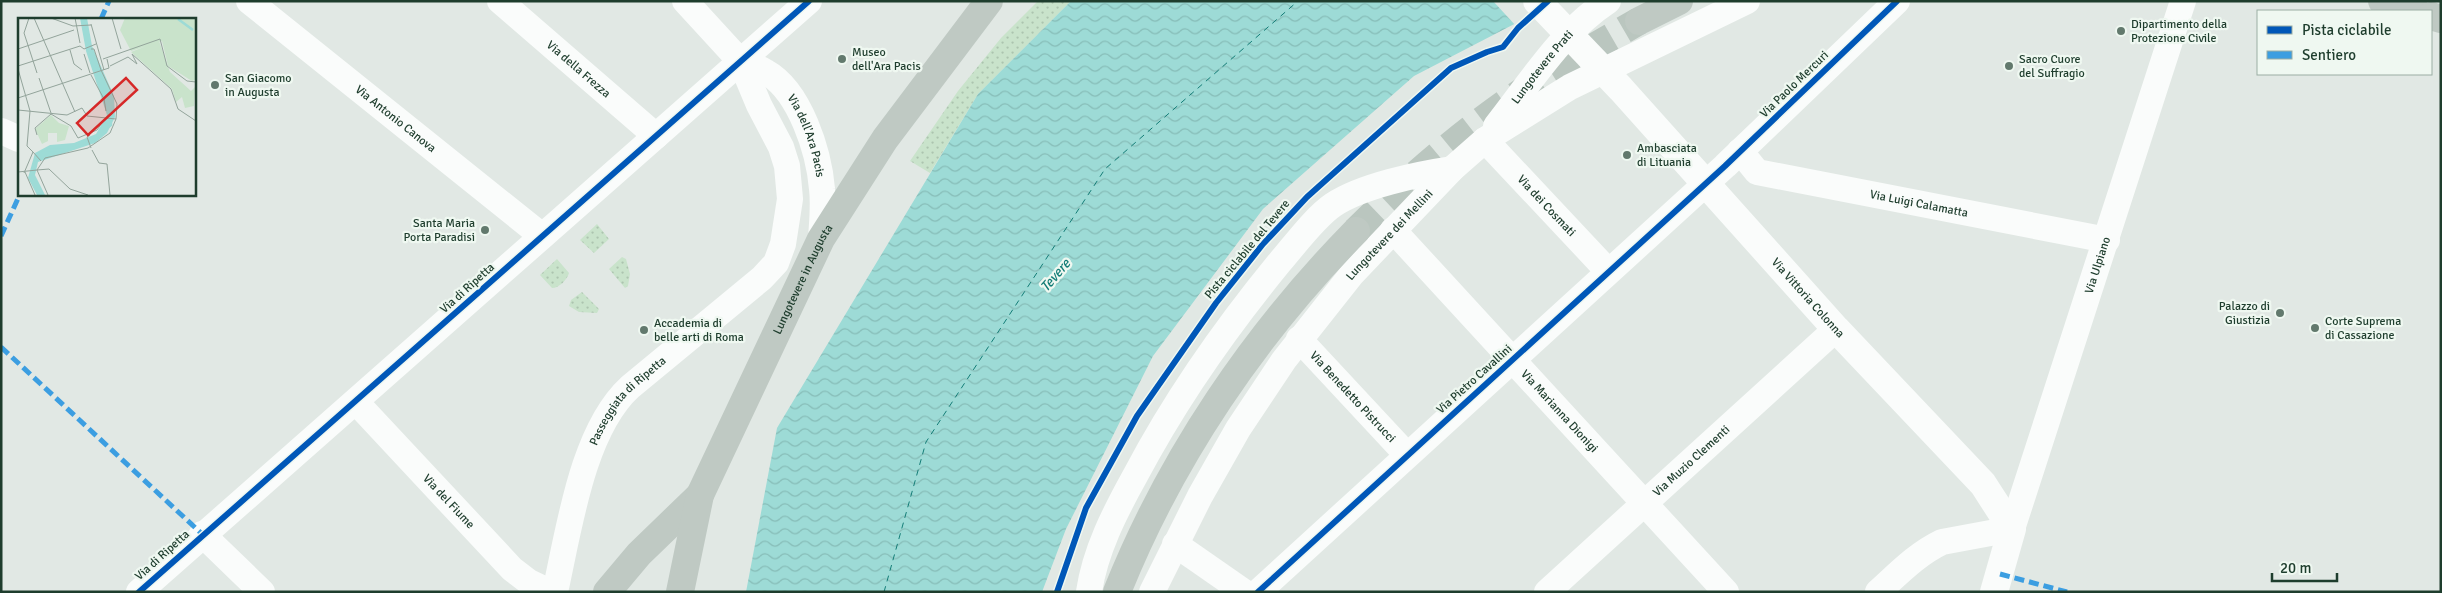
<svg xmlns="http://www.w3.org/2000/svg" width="2442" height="593" font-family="Signika,sans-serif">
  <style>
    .grass { fill: url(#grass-dots) }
    .water { fill: url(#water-waves) }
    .pier { fill: #e1e8e4 }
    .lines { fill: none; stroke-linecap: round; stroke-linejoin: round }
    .ferry { stroke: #137d77; stroke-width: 1; stroke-dasharray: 6 5; stroke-linecap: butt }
    .primary-tunnel { stroke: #bac6bf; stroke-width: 28; stroke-dasharray: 28 14; stroke-linecap: butt }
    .street { stroke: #fafcfb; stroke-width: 26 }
    .secondary { stroke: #fafcfb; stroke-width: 28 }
    .primary { stroke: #bfc9c3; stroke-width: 28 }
    .quiet { stroke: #3c9ee1; stroke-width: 5; stroke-dasharray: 10 5; stroke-linecap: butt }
    .cycleway-casing { stroke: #eff8f1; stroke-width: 9 }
    .cycleway { stroke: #0057b8; stroke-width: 6 }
    .poi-dot { fill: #62796d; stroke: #eff8f1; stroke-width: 2 }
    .labels { text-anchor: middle; stroke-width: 4.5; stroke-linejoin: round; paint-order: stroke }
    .poi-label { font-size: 12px; fill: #1e3d2d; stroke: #eff8f1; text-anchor: start }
    .street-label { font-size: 12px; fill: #1e3d2d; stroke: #eff8f1 }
    .water-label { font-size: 14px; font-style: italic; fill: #137d77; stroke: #eff8f1 }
    .inset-river { fill: none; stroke: #9ddbd6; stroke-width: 2.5 }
    .inset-road { fill: none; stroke: #93a49b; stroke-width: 1 }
    .view { fill: #d62828; fill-opacity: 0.15; stroke: #d62828; stroke-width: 2.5 }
    .inset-edge { fill: none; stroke: #1e3d2d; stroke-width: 2.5 }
  </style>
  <defs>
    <pattern id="grass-dots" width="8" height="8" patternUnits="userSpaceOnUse" patternTransform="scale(1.25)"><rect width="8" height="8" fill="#c9e3cb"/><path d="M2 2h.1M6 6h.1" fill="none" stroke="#acc4af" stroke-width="1.8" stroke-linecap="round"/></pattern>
    <pattern id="water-waves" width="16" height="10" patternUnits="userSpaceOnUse" patternTransform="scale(1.25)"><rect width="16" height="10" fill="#9ddbd6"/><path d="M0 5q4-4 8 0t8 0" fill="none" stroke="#87bdb8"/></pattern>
  </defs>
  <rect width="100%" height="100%" fill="#e1e8e4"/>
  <path class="grass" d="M1038,1H1071L978,94L930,173L910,161L958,91L1001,38Z
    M597,224L609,239L594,253L580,240Z
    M622,257L626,259L630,274L628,286L625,288L609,269Z
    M557,259L569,273C567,280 559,288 552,288L540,275Z
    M582,292L599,309L597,313L579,312L569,306L571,300Z"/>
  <path class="water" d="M1071,1H1544L1524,19L1414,76L1263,209L1153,356L1066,529L1042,592H746L777,428L978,94Z"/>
  <path class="pier" d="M1493,1H1547L1525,21L1516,26Z"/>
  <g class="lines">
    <path class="ferry" d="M884,592L926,442L1105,169L1298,1"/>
    <path class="primary-tunnel" d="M1356,231C1412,175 1472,124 1538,81C1570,60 1605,41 1639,21"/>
    <g class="street">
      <path id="s1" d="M249,1L542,236"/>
      <path id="s2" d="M500,1L656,136"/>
      <path id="s3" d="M741,62C750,65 759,67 766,72C800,91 819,152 822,189C824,205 822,222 821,239"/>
      <path id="s4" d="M1496,126C1530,83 1562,31 1608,1"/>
      <path d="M1,131L19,139"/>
      <path id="s5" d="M1485,140L1608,271"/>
      <path id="s6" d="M1740,151L1757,172L2107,240"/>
      <path id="s7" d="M1393,230L1726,592"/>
      <path id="s8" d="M1299,339L1407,455"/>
      <path id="s9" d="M356,402L512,569L529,582L550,592"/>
      <path d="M202,534L262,592"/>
      <path d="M1175,544L1244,592"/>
      <path d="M139,592L809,1"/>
      <path id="s10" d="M555,592C569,530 582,431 630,387L762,278L776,263L783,244L790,199L787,166L781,147L759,105L741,62L685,1"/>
      <path d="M1089,592C1095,551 1115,512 1135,476C1175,400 1224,330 1279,263C1294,246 1314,218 1333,205C1361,186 1418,174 1452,169"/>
      <path id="s11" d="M1152,592L1200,496L1238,429L1284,360L1352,274L1452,169L1485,140L1570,87L1747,1"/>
      <path d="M1258,592L1725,166L1897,1"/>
      <path id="s12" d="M1547,592L1836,329"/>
      <path id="s13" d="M1878,592C1899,573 1917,554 1942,542L2012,529L2183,1"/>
    </g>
    <path class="secondary" id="s14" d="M1537,1L1621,89L1836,329L1983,484L2012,529L1994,592"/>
    <g class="primary">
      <path d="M2382,1L2416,11"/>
      <path d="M2431,16L2441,19"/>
      <path d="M1639,21L1679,1"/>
      <path d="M607,592L639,554L700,495"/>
      <path id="s15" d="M680,592L700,495L821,239L885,139L989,1"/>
      <path d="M1117,592C1171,457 1255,334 1356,231"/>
    </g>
    <path class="quiet" d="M101,19L109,1
      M1,236L20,194
      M1,347L202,534
      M2000,574L2067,592"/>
    <defs>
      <path id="cycleway" d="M139,592L809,1
        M1057,592L1086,508L1137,416L1216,303L1263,244L1307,197L1451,68L1487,52L1503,47L1518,28L1548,1
        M1258,592L1725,166L1897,1"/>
    </defs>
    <use href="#cycleway" class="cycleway-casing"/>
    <use href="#cycleway" class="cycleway"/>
  </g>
  <g class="poi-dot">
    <circle cx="2121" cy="31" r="5"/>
    <circle cx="842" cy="59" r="5"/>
    <circle cx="2009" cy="66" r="5"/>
    <circle cx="215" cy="85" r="5"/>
    <circle cx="1627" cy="155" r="5"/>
    <circle cx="485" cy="230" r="5"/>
    <circle cx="2280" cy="313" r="5"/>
    <circle cx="2315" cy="328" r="5"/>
    <circle cx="644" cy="330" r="5"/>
  </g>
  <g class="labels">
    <g class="poi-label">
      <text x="2131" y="28">Dipartimento della<tspan x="2131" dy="14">Protezione Civile</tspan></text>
      <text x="852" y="56">Museo<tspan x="852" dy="14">dell'Ara Pacis</tspan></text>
      <text x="2019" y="63">Sacro Cuore<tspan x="2019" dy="14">del Suffragio</tspan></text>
      <text x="225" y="82">San Giacomo<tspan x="225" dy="14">in Augusta</tspan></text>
      <text x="1637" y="152">Ambasciata<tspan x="1637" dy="14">di Lituania</tspan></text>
      <text x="475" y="227" text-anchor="end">Santa Maria<tspan x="475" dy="14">Porta Paradisi</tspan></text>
      <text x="2270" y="310" text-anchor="end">Palazzo di<tspan x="2270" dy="14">Giustizia</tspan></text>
      <text x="2325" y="325">Corte Suprema<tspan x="2325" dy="14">di Cassazione</tspan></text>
      <text x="654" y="327">Accademia di<tspan x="654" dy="14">belle arti di Roma</tspan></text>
    </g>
    <g class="street-label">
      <text dy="4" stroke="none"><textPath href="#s4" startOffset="75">Lungotevere Prati</textPath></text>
      <text dy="4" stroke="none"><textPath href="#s2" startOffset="104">Via della Frezza</textPath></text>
      <text transform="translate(1794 84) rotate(-44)" y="4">Via Paolo Mercuri</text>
      <text dy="4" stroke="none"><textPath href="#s1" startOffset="188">Via Antonio Canova</textPath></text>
      <text dy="4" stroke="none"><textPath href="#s3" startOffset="105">Via dell'Ara Pacis</textPath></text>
      <text dy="4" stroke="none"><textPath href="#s6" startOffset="192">Via Luigi Calamatta</textPath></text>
      <text dy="4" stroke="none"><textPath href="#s5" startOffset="90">Via dei Cosmati</textPath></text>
      <text dy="4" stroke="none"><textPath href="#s11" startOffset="431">Lungotevere dei Mellini</textPath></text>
      <text transform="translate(1247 249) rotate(-50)" y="4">Pista ciclabile del Tevere</text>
      <text dy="4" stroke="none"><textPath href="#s13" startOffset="430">Via Ulpiano</textPath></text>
      <text dy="4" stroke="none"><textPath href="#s15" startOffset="338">Lungotevere in Augusta</textPath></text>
      <text transform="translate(467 288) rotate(-42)" y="4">Via di Ripetta</text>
      <text dy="4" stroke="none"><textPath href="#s14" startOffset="402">Via Vittoria Colonna</textPath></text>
      <text transform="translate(1474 379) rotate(-42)" y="4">Via Pietro Cavallini</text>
      <text dy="4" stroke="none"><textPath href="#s8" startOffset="79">Via Benedetto Pistrucci</textPath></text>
      <text dy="4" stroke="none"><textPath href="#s10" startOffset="209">Passeggiata di Ripetta</textPath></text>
      <text dy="4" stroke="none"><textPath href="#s7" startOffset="246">Via Marianna Dionigi</textPath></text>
      <text dy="4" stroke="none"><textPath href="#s12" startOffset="195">Via Muzio Clementi</textPath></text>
      <text dy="4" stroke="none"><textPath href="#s9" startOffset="136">Via del Fiume</textPath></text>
      <text transform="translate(162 555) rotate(-42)" y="4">Via di Ripetta</text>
    </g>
    <g class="water-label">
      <text transform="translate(1055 275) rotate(-49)" y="5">Tevere</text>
    </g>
  </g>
  <g transform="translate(18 18)">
    <rect width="178" height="178" fill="#e1e8e4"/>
    <path d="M107,0H177V62L174,63L150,48L144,23L113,33L102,12ZM141,23L152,54L173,73L177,69L176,88L167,90L164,79L158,84L154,71L113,34ZM33,97L41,105L51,108L47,122L39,124V115H30V123L24,126L17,111Z" fill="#c9e3cb"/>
    <path d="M164,34L177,38L176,61L170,60L159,51L157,40Z" fill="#c9e3cb"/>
    <path d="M62,0H69L74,28L96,78L97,99L89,115L77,125L20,144L17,157L27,177H19L10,160L17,135L32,127L56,125L78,116L89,97L68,33Z" fill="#9ddbd6"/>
    <path class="inset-river" d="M160,1L175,12M71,31L77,51M50,132L78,120L93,107L92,80L80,57M20,138L28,132H46M13,154L25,177"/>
    <path class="inset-road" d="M11,0L6,15L19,55M16,0L57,94M33,0L55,8L73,7M57,0L62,25M94,0L103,31M73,6L86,52M62,28L66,31L78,26M0,31L56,12M73,31H76L83,52M52,32L56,46L64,52M66,36L72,55M85,41L142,21L149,48L169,63L178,64M0,48L62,28M92,48L110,39L119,46L114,36L153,71L160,91L178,103M0,51L12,93L9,128L15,134M73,57L86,81L88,93M21,60L33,95M0,80L91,50L89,41M0,92L49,97L64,90L69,98L98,101M178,106V124M19,117L17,110L33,96L53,108L60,120L79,112L86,102M72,117L69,119L73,130M74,132L81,145L89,146L92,177M19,152L31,151L52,171L70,177M19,152L27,140L70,130L92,115L98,101L99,86L83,52M19,152L30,177M0,154L19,152M7,154L17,177M6,155L15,134L23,143"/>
    <path class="view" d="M108,60L119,72L70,117L59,105Z"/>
    <rect width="178" height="178" class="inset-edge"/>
  </g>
  <rect width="2442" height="593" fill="none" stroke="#1e3d2d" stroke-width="5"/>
  <rect x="2257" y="10" width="175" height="65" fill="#eff8f1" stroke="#9bada3"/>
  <rect x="2267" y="26" width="25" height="8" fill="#0057b8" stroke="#9bada3"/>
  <text x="2302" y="35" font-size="15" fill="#1e3d2d">Pista ciclabile</text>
  <rect x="2267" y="51" width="25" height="8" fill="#3c9ee1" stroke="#9bada3"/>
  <text x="2302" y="60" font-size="15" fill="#1e3d2d">Sentiero</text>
  <path d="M2272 573v8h65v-8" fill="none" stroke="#1e3d2d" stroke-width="2.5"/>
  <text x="2280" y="573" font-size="15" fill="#1e3d2d" stroke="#eff8f1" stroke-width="4" paint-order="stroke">20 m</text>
</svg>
